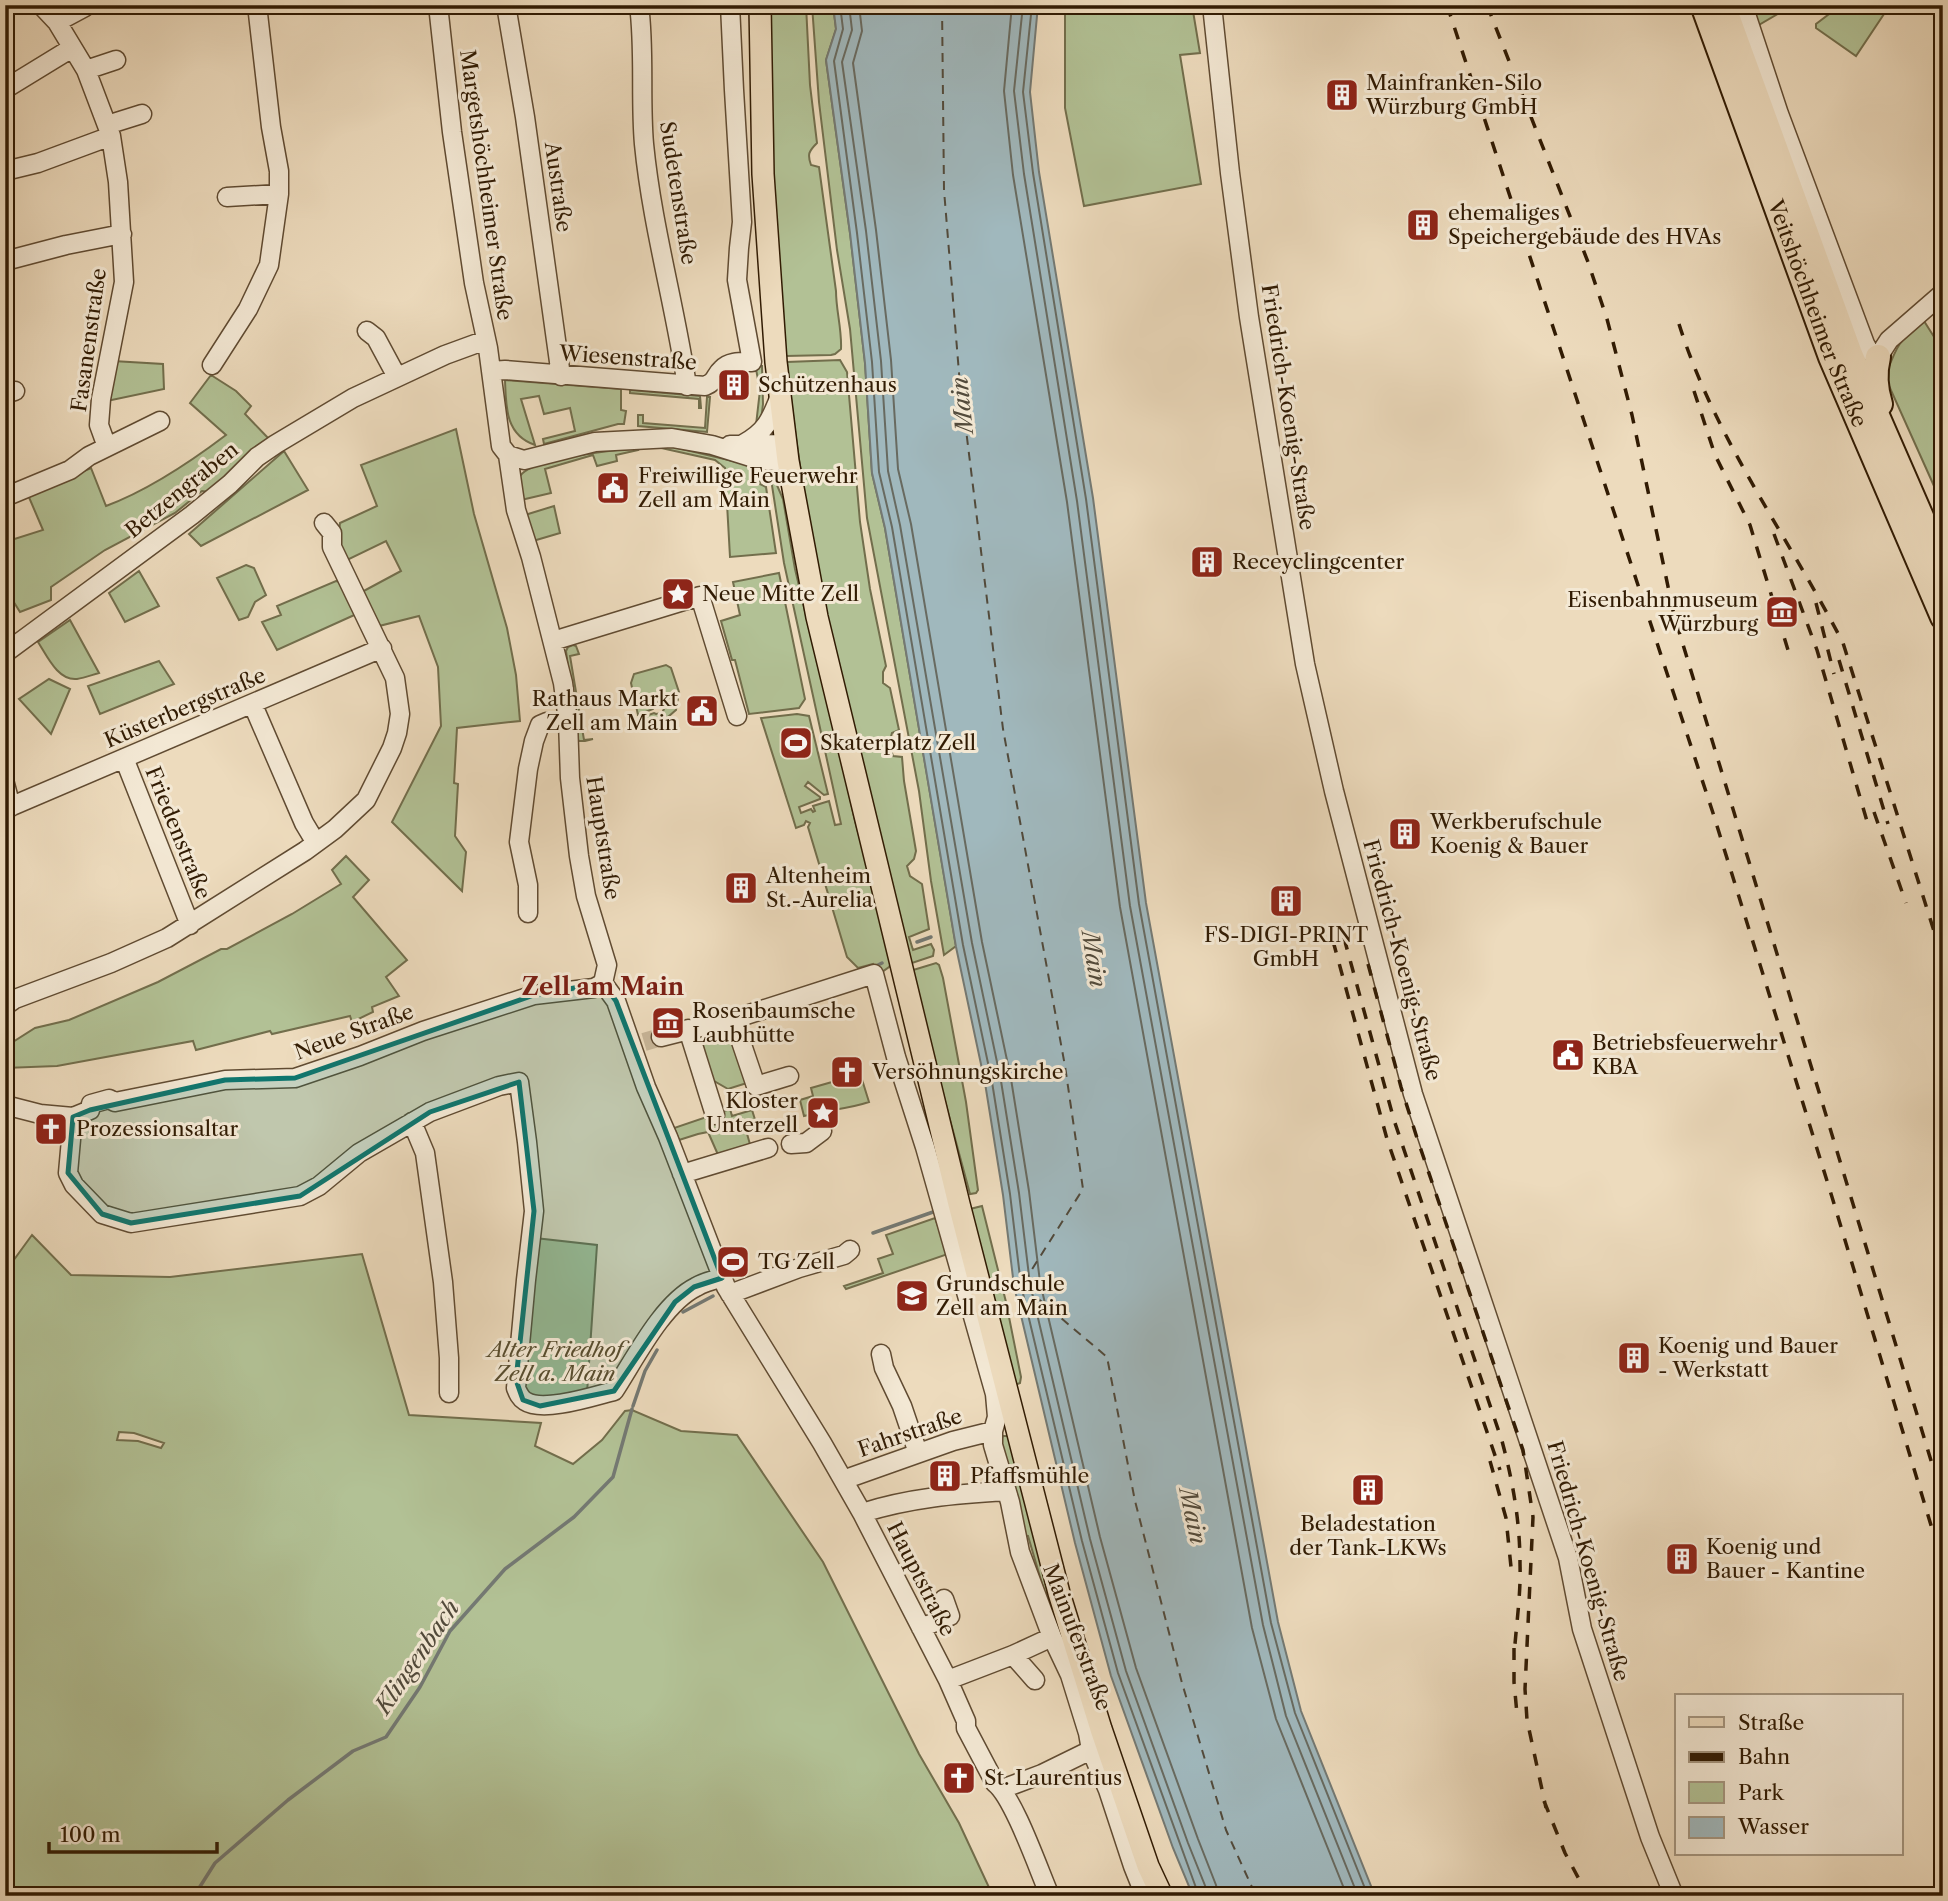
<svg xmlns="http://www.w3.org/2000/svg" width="1948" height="1901" font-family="'Libre Caslon Text',serif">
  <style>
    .green { fill: #b2c195; stroke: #726e4c; stroke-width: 2; fill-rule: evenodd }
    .water { fill: #a0b8bd; stroke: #747973; stroke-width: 2 }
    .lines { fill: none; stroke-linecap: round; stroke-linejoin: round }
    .shore { stroke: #686a60; stroke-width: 2 }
    .stream { stroke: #747973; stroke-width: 3.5 }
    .ferry { stroke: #524a3b; stroke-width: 2; stroke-dasharray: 9 7; stroke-linecap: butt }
    .minor-tunnel { stroke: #c7b598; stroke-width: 18; stroke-dasharray: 18 9; stroke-linecap: butt }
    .minor-casing { stroke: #604b32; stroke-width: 21 }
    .major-casing { stroke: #311b03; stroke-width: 24 }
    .highway-casing { stroke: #311b03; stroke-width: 28 }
    .minor { stroke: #f3e8d4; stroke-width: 18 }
    .major { stroke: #eddbbd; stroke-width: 21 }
    .highway { stroke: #eddbbd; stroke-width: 24 }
    .rail { stroke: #311b03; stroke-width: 3.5; stroke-dasharray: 12 12; stroke-linecap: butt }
    .marked { fill: #0f766e; fill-opacity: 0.2; stroke: #0f766e; stroke-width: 5; stroke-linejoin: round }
    .labels { text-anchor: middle; stroke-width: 6; stroke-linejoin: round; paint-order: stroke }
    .poi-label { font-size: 21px; fill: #311b03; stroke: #f3e8d4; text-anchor: start }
    .street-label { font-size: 21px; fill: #311b03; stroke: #f3e8d4 }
    .park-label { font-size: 21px; font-style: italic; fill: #584d2f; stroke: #f3e8d4 }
    .water-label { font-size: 23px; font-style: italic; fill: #524a3b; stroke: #f3e8d4 }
    .quarter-label { font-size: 24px; font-weight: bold; fill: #7a1f14; stroke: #f3e8d4 }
  </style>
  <rect width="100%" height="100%" fill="#eddbbd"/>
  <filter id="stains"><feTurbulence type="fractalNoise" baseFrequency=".00286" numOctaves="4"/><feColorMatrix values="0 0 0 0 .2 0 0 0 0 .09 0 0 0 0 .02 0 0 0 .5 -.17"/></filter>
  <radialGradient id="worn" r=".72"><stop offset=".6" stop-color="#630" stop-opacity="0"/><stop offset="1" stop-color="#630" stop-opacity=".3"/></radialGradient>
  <path class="green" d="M766,5H806L810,85L817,143C809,151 807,154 811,165L819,167L836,291C836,311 842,329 841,349L835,354L831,355L786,356L776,275Z
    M812,5H833L836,29L826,60L850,233L865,363L872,473L885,528L956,946L944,955L931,881L919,791L867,518L850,329L837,250L819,102Z
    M1108,5H1192L1200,53L1180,55L1201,184L1084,206L1065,108V9Z
    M1750,5H1793L1757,26Z
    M1841,5H1890L1856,56L1816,28V24Z
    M1924,321L1943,351V392L1938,397L1939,410L1943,417V506L1885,377C1896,348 1898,340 1924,321Z
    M840,360L847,372L860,522L870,589L886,666L883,672V683L890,688L899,730L892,733L889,744L893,756L902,757L904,781L916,851L914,859L907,866L910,876L922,884L929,929L909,937L913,950L931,944L934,950L933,956L909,964C860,765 807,566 787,362Z
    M113,361L163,364L164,389L107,401Z
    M758,366H762L763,404L761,420L756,425L760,390L756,369Z
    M211,375L236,391L251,406L245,414L270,440L210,492L202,491L175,513L105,550L51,587V600L20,612L5,588V542L43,530L28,495L91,468L106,506C149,490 189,463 226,435L190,403Z
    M505,380L621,389V410L626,411L624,424H618L544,444L543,439L575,431L570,408L544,414L539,396L521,399L535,445C505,435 506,406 505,380Z
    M630,390L700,396L701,408H699V399L630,393Z
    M707,397H710L707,432L638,426V415H643V423L705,428Z
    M456,429L474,514L507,628L516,675L520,721L457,728L454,783L458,784L455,836L466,852L462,891L392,822L441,726L438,667L419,616L379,626L360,593L401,571L386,541L343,562L337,550L340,523L377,506L361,465Z
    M661,444L758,467L760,484L766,487L776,553L730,557L725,468L715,460L661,448Z
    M637,448L638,450L616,455L617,461L597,466L593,455L545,469L551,493L521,500C520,494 517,484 519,478C527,458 617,450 637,448Z
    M284,451L308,490L201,546L189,534Z
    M773,476L783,499L795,569L813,645L826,689L855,821L893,960L889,967L882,972L875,969L873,964L858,968L847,957L808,827L810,823L806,821L804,825L796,828L761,718L797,714L809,716L828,794L824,795L808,782L805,786L820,797V799L799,807L801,813L811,809L813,812L815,811L813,806L829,801L835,825L841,824L784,563L771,479Z
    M554,506L560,533L533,541L525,515Z
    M246,565L254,568L266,595L255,602L248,617L239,620L217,578Z
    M139,571L159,606L125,622L109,593Z
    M779,573L805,699L799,708L749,714L735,660H732L721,621L740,615L733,582Z
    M336,581L341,582L361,612L277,650L262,622L281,615L277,606Z
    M70,620L99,673C92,675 84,678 77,679C58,681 47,656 38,642Z
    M573,645L576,646L579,654L570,656L584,740L593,739L585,741H579L577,738L566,651L568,647Z
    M159,661L174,684L100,714L88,686Z
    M666,665L671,668L679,692L661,703L657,702L653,709L638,715L631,683L634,674Z
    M49,679L70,689L51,734L19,699Z
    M678,698L676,710C666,719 652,733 640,718L654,713L656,714L662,713L665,707Z
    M346,856L369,880L353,897L407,960L386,977L399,996L372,1007L373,1012L352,1022L350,1016L272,1034L270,1031L196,1050L193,1041L57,1066L5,1068V1047L35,1028L69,1020L158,982L221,949H227L292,914L341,884L332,870Z
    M936,963L939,965L943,978L966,1102L978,1190L976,1193L970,1194L910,971Z
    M732,1021L750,1082L728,1089L709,1078L695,1031L699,1030L705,1038L729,1031Z
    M860,1073L869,1102C848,1109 826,1110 804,1116L800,1100L813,1096L811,1088L839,1080L841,1085L848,1082L847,1077Z
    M730,1109L732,1116L752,1110L757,1126L746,1130L751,1148L719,1157L708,1132L698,1134L679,1140L674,1128Z
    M982,1206L1006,1302L1021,1377L1020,1383L1015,1385L970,1209Z
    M935,1218L948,1254L846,1289L844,1286L883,1273L878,1259L893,1254L886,1235Z
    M32,1235L71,1275L170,1277L362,1254L409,1415L541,1423L535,1446L573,1464L602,1440L625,1411L632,1410L681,1431L737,1435L823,1562L919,1754L959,1823L993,1896H5V1272ZM119,1432L134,1433L164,1443L161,1448L138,1441L117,1440Z
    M535,1238L597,1245L587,1393L532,1400L520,1385Z
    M1003,1436H1009L1049,1591L1045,1594L1028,1536L1019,1535L1000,1442Z"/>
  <path class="water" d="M833,5H1038L1030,92L1039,172L1093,498L1146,903L1278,1622L1301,1711L1375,1896H1193L1173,1848L1111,1676L1075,1543L1014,1286L1003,1195L985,1083L956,947L885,528L872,473L865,363L850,233L826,60L836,29Z"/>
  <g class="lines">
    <path class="shore" d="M840,5L843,29L834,61L857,233L872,362L879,472L892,527L963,945L992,1082L1010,1194L1021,1285L1082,1541L1118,1673L1199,1896
      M849,5L852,30L842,62L866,231L881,361L888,471L900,525L972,943L1001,1081L1019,1193L1030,1284L1090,1539L1126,1671L1188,1843L1206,1888L1207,1896
      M859,5L862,31L853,63L876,230L891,360L898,469L911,524L982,942L1011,1079L1029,1191L1040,1282L1100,1537L1136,1668L1198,1839L1216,1885L1218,1896
      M1012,5L1004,91L1013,175L1067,502L1120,907L1252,1628L1276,1719L1347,1896
      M1023,5L1014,91L1024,174L1077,501L1130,906L1263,1625L1286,1716L1358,1896
      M1032,5L1023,92L1033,173L1086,499L1139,904L1271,1623L1295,1713L1368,1896"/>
    <path class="stream" d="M917,942L931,937
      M878,965L882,963
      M873,1233L933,1212
      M683,1312L713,1296
      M633,1406L645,1371L657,1350
      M194,1896L215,1863L288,1800L353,1751L386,1737L420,1687L450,1631L505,1569L574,1517L613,1477L632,1409"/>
    <path class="ferry" d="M942,5L944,190L959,373L1003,729L1065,1066L1083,1189L1022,1285L1107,1357L1135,1501L1182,1683L1226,1830L1256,1896"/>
    <path class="minor-tunnel" d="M644,1042L661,1037"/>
    <defs>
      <path id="minor" d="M41,5L57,22L86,70L111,136L118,182L124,282L101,399L99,425L107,447
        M438,5L452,132L474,283L488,348L501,446L508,455L516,510L531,557L563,683L568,721L570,778L579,856L586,896L607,965L603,983L616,1001L646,1087L668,1137L726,1287L822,1443L862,1513L948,1680L966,1721V1728L995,1783C1014,1798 1039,1871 1050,1896
        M506,5L525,117L561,376
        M639,5C645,51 640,98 644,144C652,226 675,305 687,386
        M1212,5L1230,173L1249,317L1305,664L1334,791L1413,1094L1568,1558L1582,1629L1650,1837L1674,1896
        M1743,5L1779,114L1865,344L1869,351L1878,357L1889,340L1943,293
        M57,22L85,7
        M86,70L116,60
        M5,89L72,48
        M107,125L142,114
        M5,171L38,163L111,136
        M227,197L279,194V171L271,127L257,5
        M5,261L66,245L122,234
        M367,331L376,338L397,377
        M212,365L248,309L269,265L279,194
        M491,371L505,370L705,386C717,381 714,376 722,369C729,361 741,362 752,362L737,280L739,248L742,222L734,90L730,5
        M5,394L15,391
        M743,444C766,432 771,419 780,396
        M730,445L786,444
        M508,455L524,460L595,442L672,438L712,445L760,460L788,461
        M5,497L70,470L89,456L160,421
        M553,641L700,596L737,716
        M5,653L192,515L230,484L257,457L276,444L353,398L445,355L486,340
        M253,705L304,823L316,843
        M124,758L190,925
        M5,784L11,807
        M5,809L382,648
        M528,913V885L519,842L528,769L534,741L540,725L547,722L568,721
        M5,1006L15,999L111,963L167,938L305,851L335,829L366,800L392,748L397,733L400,714L395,678L332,547V533L324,523
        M733,1018L756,1086L789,1076
        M688,1029L715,1115
        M661,1037L740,1017L874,974L896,1057L925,1147L995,1394L997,1417L993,1431V1445L1010,1502L1020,1552L1052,1637L1070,1675L1088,1733L1091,1750L1108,1790L1133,1866L1145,1896
        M5,1105L40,1114L73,1117L90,1110L91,1104L109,1099L115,1102L225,1080L295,1078L360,1056L423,1031L534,995L594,988L603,983
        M73,1117L68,1173L74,1185L102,1214L131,1223L300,1196L319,1186L359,1153L430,1112L499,1086L519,1082L527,1142L534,1211L526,1280L516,1388C518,1393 520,1398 525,1401C543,1413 594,1396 614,1391C635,1359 662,1304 696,1287C704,1282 713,1280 722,1278
        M412,1122L425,1153L443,1282L449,1358V1393
        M791,1144L806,1143L822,1131
        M682,1174L768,1148
        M730,1294L799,1268L844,1255L850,1250
        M881,1354L884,1368L902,1406L918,1453
        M843,1480L953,1441L993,1431
        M862,1513C909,1498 956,1494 1006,1491
        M921,1628L950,1616L944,1599
        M1013,1655L1035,1680
        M948,1680L1013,1655L1052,1637
        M1002,1789L1042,1774L1091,1750"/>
      <path id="major" d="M760,5L763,174L776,362L788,461L817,617L959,1204L1059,1593L1101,1729L1148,1866L1162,1896"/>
      <g id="highway">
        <path id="s1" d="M1703,5L1831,357L1943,617"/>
        <path d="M1723,5L1850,354L1943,567"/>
        <path d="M1878,357C1874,373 1875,388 1880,404"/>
      </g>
    </defs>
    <use href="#minor" class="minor-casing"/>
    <use href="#major" class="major-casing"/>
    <use href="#highway" class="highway-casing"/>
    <use href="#minor" class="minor"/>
    <use href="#major" class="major"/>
    <use href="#highway" class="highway"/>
    <path class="rail" d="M1447,5L1713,813L1832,1197L1943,1565
      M1487,5L1588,262L1607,319L1632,415L1674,615L1943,1500
      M1679,324C1715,439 1788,536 1843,643L1940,950
      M1694,391L1715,455L1750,525L1788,650
      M1774,534L1817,650L1869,828
      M1816,603L1834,674
      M1839,660L1888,824
      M1874,812L1906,903
      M1344,938L1394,1120L1502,1441C1513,1482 1520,1522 1520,1564C1521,1595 1516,1626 1514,1657
      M1333,941L1387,1139L1500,1470
      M1368,964L1401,1087L1417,1138L1523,1450L1533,1517L1525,1689L1527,1720L1546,1808
      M1490,1461L1506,1518L1511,1567
      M1514,1648V1682L1517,1714
      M1544,1801L1565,1853L1588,1896"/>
  </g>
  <path class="marked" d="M603,983L616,1001L722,1278L694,1287L675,1302L614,1391L540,1406L523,1400L516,1380L534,1211L519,1082L430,1112L300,1196L131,1223L102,1214L68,1173L73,1117L90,1110L225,1080L295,1078L534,995Z"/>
  <defs>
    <symbol id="building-square" viewBox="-11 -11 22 22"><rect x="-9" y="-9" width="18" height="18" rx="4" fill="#8f2418" stroke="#f3e8d4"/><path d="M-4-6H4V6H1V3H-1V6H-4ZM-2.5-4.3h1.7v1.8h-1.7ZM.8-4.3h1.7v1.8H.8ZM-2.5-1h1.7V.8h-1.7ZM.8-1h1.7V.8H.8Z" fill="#fff"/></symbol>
    <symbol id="civic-square" viewBox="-11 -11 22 22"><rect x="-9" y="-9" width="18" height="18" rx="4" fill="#8f2418" stroke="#f3e8d4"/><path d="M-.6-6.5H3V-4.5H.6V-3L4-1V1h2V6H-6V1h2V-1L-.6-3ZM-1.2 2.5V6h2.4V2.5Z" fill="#fff"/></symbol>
    <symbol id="sight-square" viewBox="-11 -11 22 22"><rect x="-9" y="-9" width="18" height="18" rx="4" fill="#8f2418" stroke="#f3e8d4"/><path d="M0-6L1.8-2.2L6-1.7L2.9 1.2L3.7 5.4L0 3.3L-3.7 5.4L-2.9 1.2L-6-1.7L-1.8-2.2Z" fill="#fff"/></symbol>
    <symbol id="museum-square" viewBox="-11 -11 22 22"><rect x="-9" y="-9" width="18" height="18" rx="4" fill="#8f2418" stroke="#f3e8d4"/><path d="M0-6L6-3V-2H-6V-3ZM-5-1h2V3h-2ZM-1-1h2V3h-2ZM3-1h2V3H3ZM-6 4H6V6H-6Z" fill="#fff"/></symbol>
    <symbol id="stadium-square" viewBox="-11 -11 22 22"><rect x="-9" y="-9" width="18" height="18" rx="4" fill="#8f2418" stroke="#f3e8d4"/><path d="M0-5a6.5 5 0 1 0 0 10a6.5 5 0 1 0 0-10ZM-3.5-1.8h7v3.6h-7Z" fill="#fff"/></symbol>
    <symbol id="church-square" viewBox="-11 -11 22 22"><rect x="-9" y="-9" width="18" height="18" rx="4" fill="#8f2418" stroke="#f3e8d4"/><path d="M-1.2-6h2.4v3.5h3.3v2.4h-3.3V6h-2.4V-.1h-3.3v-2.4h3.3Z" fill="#fff"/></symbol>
    <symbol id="school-square" viewBox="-11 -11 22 22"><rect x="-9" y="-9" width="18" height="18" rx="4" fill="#8f2418" stroke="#f3e8d4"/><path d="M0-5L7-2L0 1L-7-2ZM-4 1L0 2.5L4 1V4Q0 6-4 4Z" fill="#fff"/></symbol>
  </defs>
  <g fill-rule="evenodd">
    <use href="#building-square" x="1323" y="76" width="38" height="38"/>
    <use href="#building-square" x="1404" y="206" width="38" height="38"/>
    <use href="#building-square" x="715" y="366" width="38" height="38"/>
    <use href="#civic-square" x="594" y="469" width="38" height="38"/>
    <use href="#building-square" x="1188" y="543" width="38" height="38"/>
    <use href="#sight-square" x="659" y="575" width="38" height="38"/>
    <use href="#museum-square" x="1763" y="593" width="38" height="38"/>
    <use href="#civic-square" x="683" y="692" width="38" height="38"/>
    <use href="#stadium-square" x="777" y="724" width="38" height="38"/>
    <use href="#building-square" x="1386" y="815" width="38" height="38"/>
    <use href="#building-square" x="722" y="869" width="38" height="38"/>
    <use href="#building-square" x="1267" y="882" width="38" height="38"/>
    <use href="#museum-square" x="649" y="1004" width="38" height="38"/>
    <use href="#civic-square" x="1549" y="1036" width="38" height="38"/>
    <use href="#church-square" x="828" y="1053" width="38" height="38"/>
    <use href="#sight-square" x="804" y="1094" width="38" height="38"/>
    <use href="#church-square" x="32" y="1110" width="38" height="38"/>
    <use href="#stadium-square" x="714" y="1243" width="38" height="38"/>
    <use href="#school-square" x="893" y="1277" width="38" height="38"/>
    <use href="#building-square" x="1615" y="1339" width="38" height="38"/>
    <use href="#building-square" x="926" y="1457" width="38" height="38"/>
    <use href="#building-square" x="1349" y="1471" width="38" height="38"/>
    <use href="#building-square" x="1663" y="1540" width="38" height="38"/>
    <use href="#church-square" x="940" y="1759" width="38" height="38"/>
  </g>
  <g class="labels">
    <g class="poi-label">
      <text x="1366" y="90">Mainfranken-Silo<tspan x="1366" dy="24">Würzburg GmbH</tspan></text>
      <text x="1448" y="220">ehemaliges<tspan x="1448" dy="24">Speichergebäude des HVAs</tspan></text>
      <text x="758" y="392">Schützenhaus</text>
      <text x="638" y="483">Freiwillige Feuerwehr<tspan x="638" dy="24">Zell am Main</tspan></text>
      <text x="1232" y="569">Receyclingcenter</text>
      <text x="702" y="601">Neue Mitte Zell</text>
      <text x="1758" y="607" text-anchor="end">Eisenbahnmuseum<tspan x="1758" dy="24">Würzburg</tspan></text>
      <text x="678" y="706" text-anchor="end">Rathaus Markt<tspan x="678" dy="24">Zell am Main</tspan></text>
      <text x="820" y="750">Skaterplatz Zell</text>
      <text x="1430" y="829">Werkberufschule<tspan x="1430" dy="24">Koenig &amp; Bauer</tspan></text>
      <text x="766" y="883">Altenheim<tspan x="766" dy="24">St.-Aurelia</tspan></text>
      <text x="1286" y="942" text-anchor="middle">FS-DIGI-PRINT<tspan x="1286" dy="24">GmbH</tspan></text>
      <text x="692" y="1018">Rosenbaumsche<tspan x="692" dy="24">Laubhütte</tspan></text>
      <text x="1592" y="1050">Betriebsfeuerwehr<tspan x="1592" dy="24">KBA</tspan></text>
      <text x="872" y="1079">Versöhnungskirche</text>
      <text x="798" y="1108" text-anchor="end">Kloster<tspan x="798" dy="24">Unterzell</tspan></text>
      <text x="76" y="1136">Prozessionsaltar</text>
      <text x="758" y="1269">TG Zell</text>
      <text x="936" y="1291">Grundschule<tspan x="936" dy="24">Zell am Main</tspan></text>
      <text x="1658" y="1353">Koenig und Bauer<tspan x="1658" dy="24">- Werkstatt</tspan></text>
      <text x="970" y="1483">Pfaffsmühle</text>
      <text x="1368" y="1531" text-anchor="middle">Beladestation<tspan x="1368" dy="24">der Tank-LKWs</tspan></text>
      <text x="1706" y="1554">Koenig und<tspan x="1706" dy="24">Bauer - Kantine</tspan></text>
      <text x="984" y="1785">St. Laurentius</text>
    </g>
    <g class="street-label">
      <text transform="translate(486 185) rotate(82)" y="7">Margetshöchheimer Straße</text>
      <text transform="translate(558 187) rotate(82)" y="7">Austraße</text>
      <text transform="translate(678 193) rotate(81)" y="7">Sudetenstraße</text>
      <text dy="7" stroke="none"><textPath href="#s1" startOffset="329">Veitshöchheimer Straße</textPath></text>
      <text transform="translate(89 340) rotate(-82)" y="7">Fasanenstraße</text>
      <text transform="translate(628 358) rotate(4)" y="7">Wiesenstraße</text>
      <text transform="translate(1288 407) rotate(81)" y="7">Friedrich-Koenig-Straße</text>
      <text transform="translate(182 490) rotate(-39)" y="7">Betzengraben</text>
      <text transform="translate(185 708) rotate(-23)" y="7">Küsterbergstraße</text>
      <text transform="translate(178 833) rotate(68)" y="7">Friedenstraße</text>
      <text transform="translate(603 838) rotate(81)" y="7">Hauptstraße</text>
      <text transform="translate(1402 960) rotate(75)" y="7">Friedrich-Koenig-Straße</text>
      <text transform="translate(354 1032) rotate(-20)" y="7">Neue Straße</text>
      <text transform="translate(910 1433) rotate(-19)" y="7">Fahrstraße</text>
      <text transform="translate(1588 1561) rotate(74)" y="7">Friedrich-Koenig-Straße</text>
      <text transform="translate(921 1579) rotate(63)" y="7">Hauptstraße</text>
      <text transform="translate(1077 1637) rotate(69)" y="7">Mainuferstraße</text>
    </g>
    <g class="park-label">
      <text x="555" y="1357">Alter Friedhof<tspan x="555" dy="24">Zell a. Main</tspan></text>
    </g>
    <g class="water-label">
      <text transform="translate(962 405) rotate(-96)" y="8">Main</text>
      <text transform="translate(1094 959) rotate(81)" y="8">Main</text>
      <text transform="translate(1193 1516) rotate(78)" y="8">Main</text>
      <text transform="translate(417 1657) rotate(-56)" y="8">Klingenbach</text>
    </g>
    <g class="quarter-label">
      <text x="603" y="995">Zell am Main</text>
    </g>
  </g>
  <rect width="1948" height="1901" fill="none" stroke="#eddbbd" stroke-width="28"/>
  <rect x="7" y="7" width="1934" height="1887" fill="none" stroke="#311b03" stroke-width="3.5"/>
  <rect x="14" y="14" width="1920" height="1873" fill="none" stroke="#311b03" stroke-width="2"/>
  <rect x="1675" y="1694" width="228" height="161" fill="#f3e8d4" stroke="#a59680" stroke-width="2"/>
  <rect x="1689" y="1717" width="35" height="10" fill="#eddbbd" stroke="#a59680" stroke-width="2"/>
  <text x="1738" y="1730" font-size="21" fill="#311b03">Straße</text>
  <rect x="1689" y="1752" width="35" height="10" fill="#311b03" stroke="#a59680" stroke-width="2"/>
  <text x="1738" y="1764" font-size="21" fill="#311b03">Bahn</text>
  <rect x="1689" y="1782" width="35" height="21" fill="#b2c195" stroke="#a59680" stroke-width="2"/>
  <text x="1738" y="1800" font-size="21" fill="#311b03">Park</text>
  <rect x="1689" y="1817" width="35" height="21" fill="#a0b8bd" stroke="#a59680" stroke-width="2"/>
  <text x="1738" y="1834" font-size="21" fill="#311b03">Wasser</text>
  <path d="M49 1842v10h168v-10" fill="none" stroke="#311b03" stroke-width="3.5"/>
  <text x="60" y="1842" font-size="21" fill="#311b03" stroke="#f3e8d4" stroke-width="5" paint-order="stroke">100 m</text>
  <rect width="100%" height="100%" filter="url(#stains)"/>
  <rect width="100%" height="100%" fill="url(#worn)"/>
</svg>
